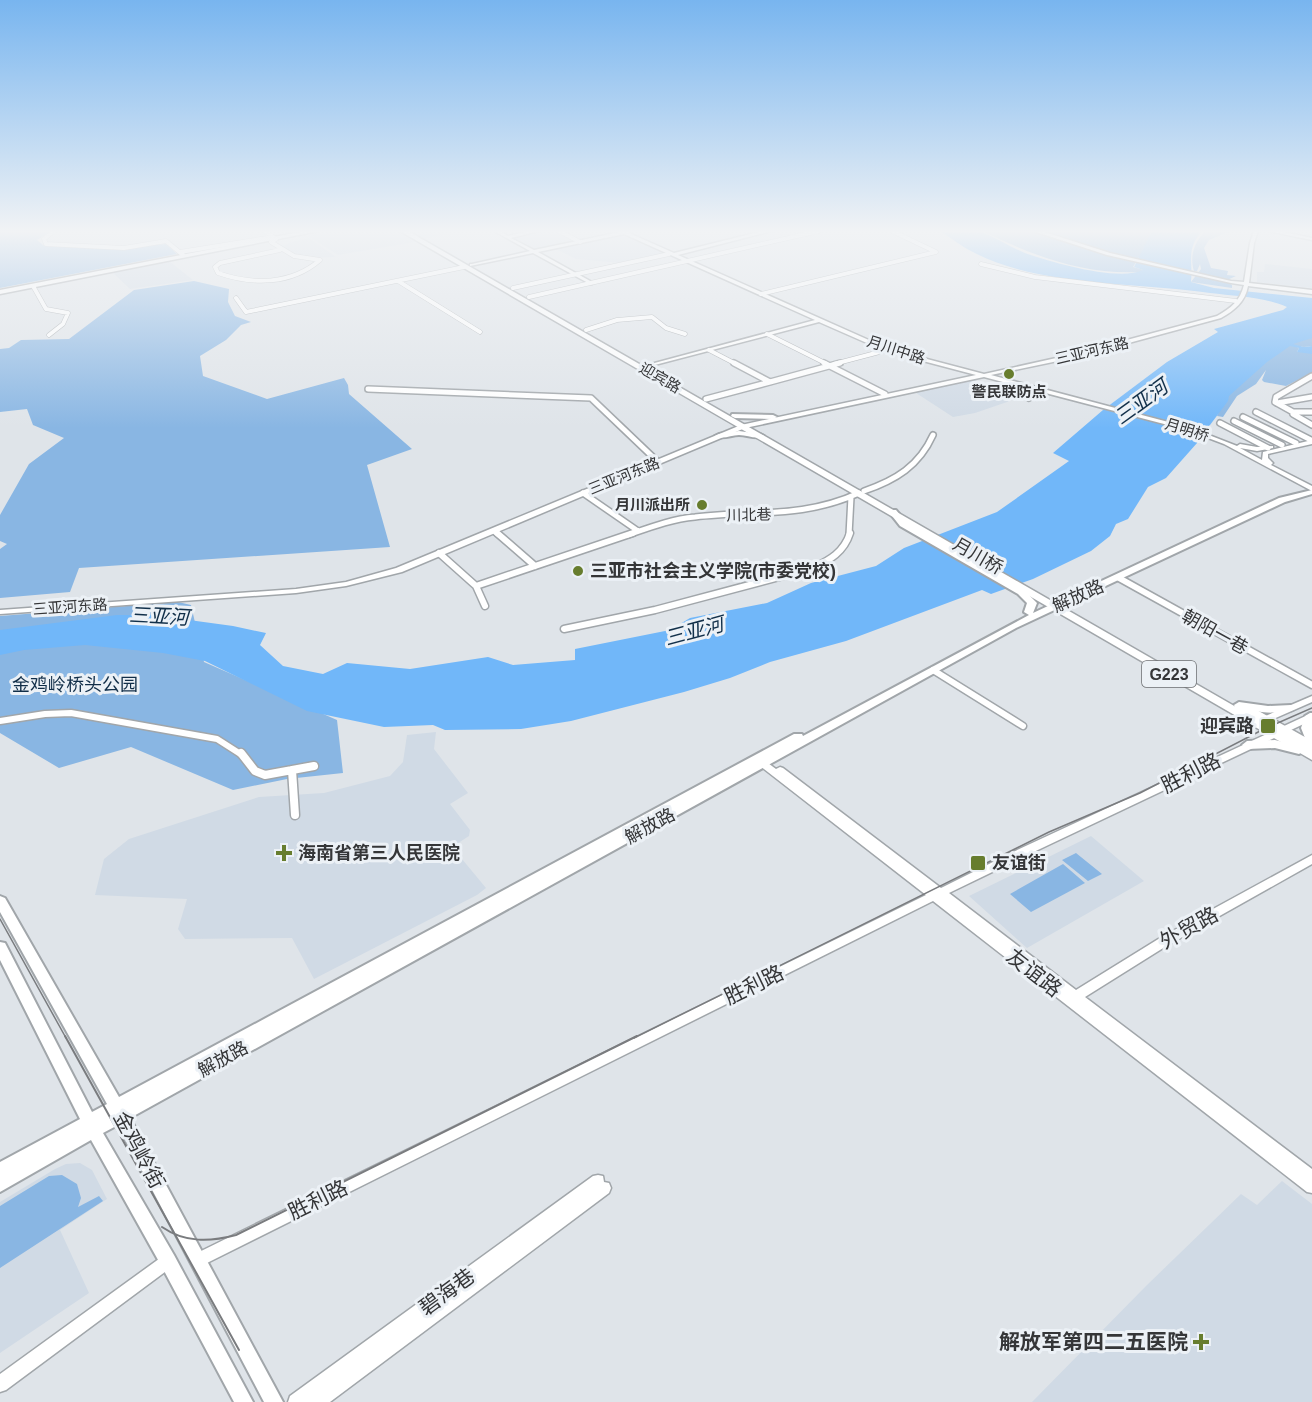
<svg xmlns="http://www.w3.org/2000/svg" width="1312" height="1402" font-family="Arial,'Noto Sans SC',sans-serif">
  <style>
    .built { fill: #d0dae5 }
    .green { fill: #89b6e3 }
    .water { fill: #71b7f9 }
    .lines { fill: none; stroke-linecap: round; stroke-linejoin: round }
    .street-far3-casing { stroke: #a1a6aa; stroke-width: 5 }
    .street-far2-casing { stroke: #a1a6aa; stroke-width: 8 }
    .street-far1-casing { stroke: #a1a6aa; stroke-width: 9 }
    .street-casing { stroke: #a1a6aa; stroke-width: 11 }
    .secondary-casing { stroke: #a1a6aa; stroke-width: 3 }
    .primary-casing { stroke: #a1a6aa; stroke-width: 4 }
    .highway-casing { stroke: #a1a6aa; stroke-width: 3 }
    .street-far3 { stroke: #fff; stroke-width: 4 }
    .street-far2 { stroke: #fff; stroke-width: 5 }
    .street-far1 { stroke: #fff; stroke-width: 6 }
    .street { stroke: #fff; stroke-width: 8 }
    .secondary { fill: #fff; fill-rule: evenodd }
    .primary { fill: #fff; fill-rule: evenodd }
    .highway { fill: #fff; fill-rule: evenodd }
    .tram-far1 { stroke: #7a7c7f; stroke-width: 1.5 }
    .tram { stroke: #7a7c7f; stroke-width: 2 }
    .poi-dot { fill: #677d2e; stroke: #ecf1f6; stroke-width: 2 }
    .labels { text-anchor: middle; stroke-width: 6; stroke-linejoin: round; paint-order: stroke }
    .far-street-label { font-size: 15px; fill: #353638; stroke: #ecf1f6 }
    .far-poi-label { font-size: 15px; font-weight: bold; fill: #353638; stroke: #ecf1f6 }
    .shield { fill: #ecf1f6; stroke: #6c6e71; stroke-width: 1.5 }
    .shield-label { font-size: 16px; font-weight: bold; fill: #353638 }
    .street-label { font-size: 18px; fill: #353638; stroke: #ecf1f6 }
    .poi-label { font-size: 18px; font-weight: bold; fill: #353638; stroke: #ecf1f6; text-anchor: start }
    .park-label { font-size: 18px; fill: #112e48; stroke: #ecf1f6 }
    .water-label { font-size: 20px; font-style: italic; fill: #12304a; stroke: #ecf1f6 }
    .near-street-label { font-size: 21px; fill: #353638; stroke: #ecf1f6 }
    .near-poi-label { font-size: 21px; font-weight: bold; fill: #353638; stroke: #ecf1f6; text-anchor: end }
  </style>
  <rect width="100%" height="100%" fill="#dfe4e9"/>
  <path class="built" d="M333,231H456L409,243L338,255L308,236Z
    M543,231H556L576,242L534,250L511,238Z
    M621,234L664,253L621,263L576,259L554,248Z
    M309,238L336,257L301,258L290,256L280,248L291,242Z
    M169,261L193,280L130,289L112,272Z
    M1265,264L1312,269V288L1257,282V272H1264Z
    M973,379L1010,401L975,413L953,417L913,391Z
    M436,732L434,749L468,793L450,804L470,830L469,836L452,847L486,888L477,895L314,979L292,938L185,939L178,929L187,899L95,895L104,859L129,839L259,797L324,793L390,776L403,762L407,735Z
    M1091,836L1144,881L1027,948L969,896Z
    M80,1163L92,1170L107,1199L60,1230L89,1293L0,1353V1202L55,1169L66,1164Z
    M1282,1181L1312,1204V1402H1032L1146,1286L1241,1194L1257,1205Z"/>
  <path class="green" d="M0,231H51L37,240L43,245L110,249L166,244L177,254L0,288Z
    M983,231H1163L1160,263L1139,257L1133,267L1144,270L1140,272C1084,275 1033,256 983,231Z
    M1206,231H1230L1209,240L1204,248L1211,268L1228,271L1227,275L1236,276L1225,281L1232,285V288L1191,282L1201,269L1200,264L1197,271H1194C1189,255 1195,241 1206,231Z
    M194,281L229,289L228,302L235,316L251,322L241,325L226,340L200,356L203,376L267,399L344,378L348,385L349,394L412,449L367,465L390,547L79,568L70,592L0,598V549L7,544L0,541V515L29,464L64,438L33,425L27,409L0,412V349L9,348L21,340L69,339L134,290Z
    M1312,336V346L1304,347L1293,345L1299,348L1297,352L1312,351V373L1286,386L1264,382L1262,380L1266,370L1256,384L1237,396L1223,417L1217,416L1228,390L1287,345Z
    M178,602L191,605L204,662L337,720L343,773L287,779L233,790L131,747L59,768L0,733V616Z
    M1076,853L1102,874L1088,881L1062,860Z
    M1063,864L1085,883L1031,912L1010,894Z
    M62,1175L77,1184L81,1198L78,1207L99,1196L103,1201L0,1268V1206L49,1176Z"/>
  <path class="water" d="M940,231C953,231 971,228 982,232C997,238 1010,247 1025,253C1051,262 1118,282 1143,270L1134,267L1152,231H1202C1186,249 1193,260 1191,282L1214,288L1312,298V338L1293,344L1304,347L1312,346V354L1297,352L1299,348L1290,346L1267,362L1229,396L1228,401L1210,425L1204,429L1205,434L1166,478L1148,487L1128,519L1116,524L1110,536L1091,551L1033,579L991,594L982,590L846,641L770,662L730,678L684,692L571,721L521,729L445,730L433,725L384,727L307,711L205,661L163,653L85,645L24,650L0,655V630L117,615H163L166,620H189L233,626L266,633L260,645L283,666L323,674L347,663L410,669L488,657L513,665L575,660V649L670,630L690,618L767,603L811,583L876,566L904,548L997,512L1069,461L1053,453L1103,410L1167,362L1218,332L1214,329L1283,310L1287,307C1264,297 1235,296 1210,293C1137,282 1037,287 971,251C961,246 951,238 940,231Z"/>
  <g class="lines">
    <defs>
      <path id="street-far3" d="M54,231L44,239L46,244L124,248L166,241L183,255
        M265,231L276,239L271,242L294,256L320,260C291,285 252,285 218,273L215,267L220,263L280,250
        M559,231L580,242
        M180,252L273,237
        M981,264L1035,277L1236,301
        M398,281L480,332
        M33,286L46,309L68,313L63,324L49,335
        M513,288L669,254
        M761,294L936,252L892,231
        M529,297L819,231
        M236,298L246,312L464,267
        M586,330L617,320L652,317L666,328L685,334
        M767,334L827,364
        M709,350L736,364
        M834,364L887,350"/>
      <path id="street-far2" d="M824,363L885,394
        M1312,376L1276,397L1275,402L1293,412H1312
        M770,382L840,363
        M368,389L591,398L656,460
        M1029,398L1041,390
        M706,399L770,382L734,363
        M1277,403L1312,397
        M1256,412L1311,440
        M1293,414L1312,425
        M1243,417L1296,443
        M1234,421L1282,445
        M1220,423L1268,448
        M864,491C896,480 919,466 933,435
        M583,493L638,531
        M494,531L499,535
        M628,535C651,527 672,519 695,517C755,510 801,519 859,493
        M849,535L851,497"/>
      <path id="street-far1" d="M497,533L535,566
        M439,553L476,586L485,606
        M1119,578L1312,685
        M476,586L633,533
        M564,629L655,610L813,568C830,560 844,552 850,533
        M933,670L1023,726
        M0,721L45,714L71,713L217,739L242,755"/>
      <path id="street" d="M241,753L255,771L265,775L314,766
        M292,770L295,815"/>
      <path id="secondary" d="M494,231H500L508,236L529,231H539L511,238L534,250L620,232L619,231H630L629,233L674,253L763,231H772L678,255L889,349L984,374L1074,354L1217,316C1231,308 1240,301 1244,285L1231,283L1107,255L1033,231H1041L1110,253L1231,281L1244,282L1250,243L1254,231H1258L1254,243L1249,283L1312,290V294L1248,286C1245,302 1235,310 1221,318L1077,357L991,375L1191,428L1237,446L1240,444L1257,447L1273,446V448L1257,451L1240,448L1262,460L1263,452L1312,440V444L1268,454V458L1273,463L1271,465L1312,486V491L1224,444L1187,430L984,377L745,428L402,572L346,586L296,593L0,614V610L296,589L346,582L396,568L741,425L976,375L885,351L819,322L647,367V365L815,320L624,234L538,252L592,282V284H590L533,253L470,266V264H472L530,251Z
        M1268,231H1279L1312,238V240Z
        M1312,696V702L1262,724L1259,725L1254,722L1256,720Z
        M1312,713V720L1021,858L949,893L1076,990L1160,938L1312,855V864L1168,945L1085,997L1312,1169V1193L1307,1192L933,901L203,1265L198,1267L193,1265L191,1260L193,1255L926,895L755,762L753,760L755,758H761L776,769L780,767L783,768L941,888L1013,852Z
        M598,1175L603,1176L604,1182L609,1183L611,1188L609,1193L330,1402H288L290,1396L593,1176Z
        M168,1254L173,1256L175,1261L173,1266L6,1390L0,1392V1374L163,1256Z"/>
      <path id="primary" d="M732,414L773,415L777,417L773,419L735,418L731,416Z
        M739,431L760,434L764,436C756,440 748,435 739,435C731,435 723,440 715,436L719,434Z
        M1312,490V494L1285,502L1016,628L130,1118L283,1402H264L118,1125L103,1133L174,1255L253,1402H234L162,1267L91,1140L0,1192V1162L80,1119L0,960V942L5,943L92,1112L107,1104L0,912V896L5,898L119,1097L794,734H802L803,736L1029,615L1024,612L1027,603L1018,594L900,526L889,512L890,510H896L906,522L1024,590L1037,603L1033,613L1279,498Z
        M1239,702L1268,706L1291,705L1296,708C1284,717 1250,711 1235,707L1234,705Z
        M1310,713H1312V747L1307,743L1301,728L1305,716Z
        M1275,740L1303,747L1305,750L1299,754L1275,748L1247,749L1242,745L1247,741Z"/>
      <path id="highway" d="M305,231H319L0,294V290Z
        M400,231H408L1236,707L1242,703L1246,704L1312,741V760Z"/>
    </defs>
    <use href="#street-far3" class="street-far3-casing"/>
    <use href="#street-far2" class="street-far2-casing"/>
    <use href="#street-far1" class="street-far1-casing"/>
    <use href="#street" class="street-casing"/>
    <use href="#secondary" class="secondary-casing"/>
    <use href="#primary" class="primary-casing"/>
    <use href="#highway" class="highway-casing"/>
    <use href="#street-far3" class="street-far3"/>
    <use href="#street-far2" class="street-far2"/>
    <use href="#street-far1" class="street-far1"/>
    <use href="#street" class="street"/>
    <use href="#secondary" class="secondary"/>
    <use href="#primary" class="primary"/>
    <use href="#highway" class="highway"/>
    <path class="tram-far1" d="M0,919L66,1038
      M634,1038L1049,832L1140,793L1264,729L1312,708"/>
    <path class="tram" d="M65,1036L239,1350
      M162,1227C185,1243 210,1242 236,1235L637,1036"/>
  </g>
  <linearGradient id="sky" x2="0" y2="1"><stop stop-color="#78b5ef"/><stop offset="0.54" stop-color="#f1f3f5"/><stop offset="1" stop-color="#f1f3f5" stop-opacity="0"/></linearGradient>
  <rect width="1312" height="428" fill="url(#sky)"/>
  <g class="poi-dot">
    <circle cx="1009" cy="374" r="6"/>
    <circle cx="702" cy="505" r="6"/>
    <circle cx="578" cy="571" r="6"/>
    <rect x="1260" y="718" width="16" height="16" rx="3"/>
    <path d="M281 844h6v6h6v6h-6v6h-6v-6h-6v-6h6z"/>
    <rect x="970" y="855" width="16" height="16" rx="3"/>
    <path d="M1198 1333h6v6h6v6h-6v6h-6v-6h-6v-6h6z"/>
  </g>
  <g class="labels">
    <g class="far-street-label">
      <text transform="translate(896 350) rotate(18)" y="5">月川中路</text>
      <text transform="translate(1092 351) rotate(-13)" y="5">三亚河东路</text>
      <text transform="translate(660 378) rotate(30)" y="5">迎宾路</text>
      <text transform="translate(1187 430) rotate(17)" y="5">月明桥</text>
      <text transform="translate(624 476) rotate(-22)" y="5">三亚河东路</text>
      <text transform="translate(749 515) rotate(-1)" y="5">川北巷</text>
      <text transform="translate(70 607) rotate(-4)" y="5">三亚河东路</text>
    </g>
    <g class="far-poi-label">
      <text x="1009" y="397">警民联防点</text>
      <text x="690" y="510" text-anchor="end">月川派出所</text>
    </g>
    <rect class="shield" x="1142" y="661" width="54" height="26" rx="4.5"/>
    <g class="shield-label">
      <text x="1169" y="680">G223</text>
    </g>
    <g class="street-label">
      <text transform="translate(978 556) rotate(30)" y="6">月川桥</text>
      <text transform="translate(1078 596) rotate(-24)" y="6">解放路</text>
      <text transform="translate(1215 632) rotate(29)" y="6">朝阳一巷</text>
      <text transform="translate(650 826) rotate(-29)" y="6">解放路</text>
      <text transform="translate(223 1059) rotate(-29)" y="6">解放路</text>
    </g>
    <g class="poi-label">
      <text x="590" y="577">三亚市社会主义学院(市委党校)</text>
      <text x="1254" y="732" text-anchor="end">迎宾路</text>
      <text x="298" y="859">海南省第三人民医院</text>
      <text x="992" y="869">友谊街</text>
    </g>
    <g class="park-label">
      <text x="75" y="691">金鸡岭桥头公园</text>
    </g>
    <g class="water-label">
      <text transform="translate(1141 402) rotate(-36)" y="7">三亚河</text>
      <text transform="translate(159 616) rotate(3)" y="7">三亚河</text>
      <text transform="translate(694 631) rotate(-15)" y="7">三亚河</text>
    </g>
    <g class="near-street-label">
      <text transform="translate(1191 773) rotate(-27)" y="7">胜利路</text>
      <text transform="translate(1189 928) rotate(-29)" y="7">外贸路</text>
      <text transform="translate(1034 973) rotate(38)" y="7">友谊路</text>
      <text transform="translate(754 985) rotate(-26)" y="7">胜利路</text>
      <text transform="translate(139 1150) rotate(62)" y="7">金鸡岭街</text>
      <text transform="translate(318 1200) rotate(-26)" y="7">胜利路</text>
      <text transform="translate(447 1292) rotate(-36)" y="7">碧海巷</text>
    </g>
    <g class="near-poi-label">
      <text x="1188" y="1349">解放军第四二五医院</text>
    </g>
  </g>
</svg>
